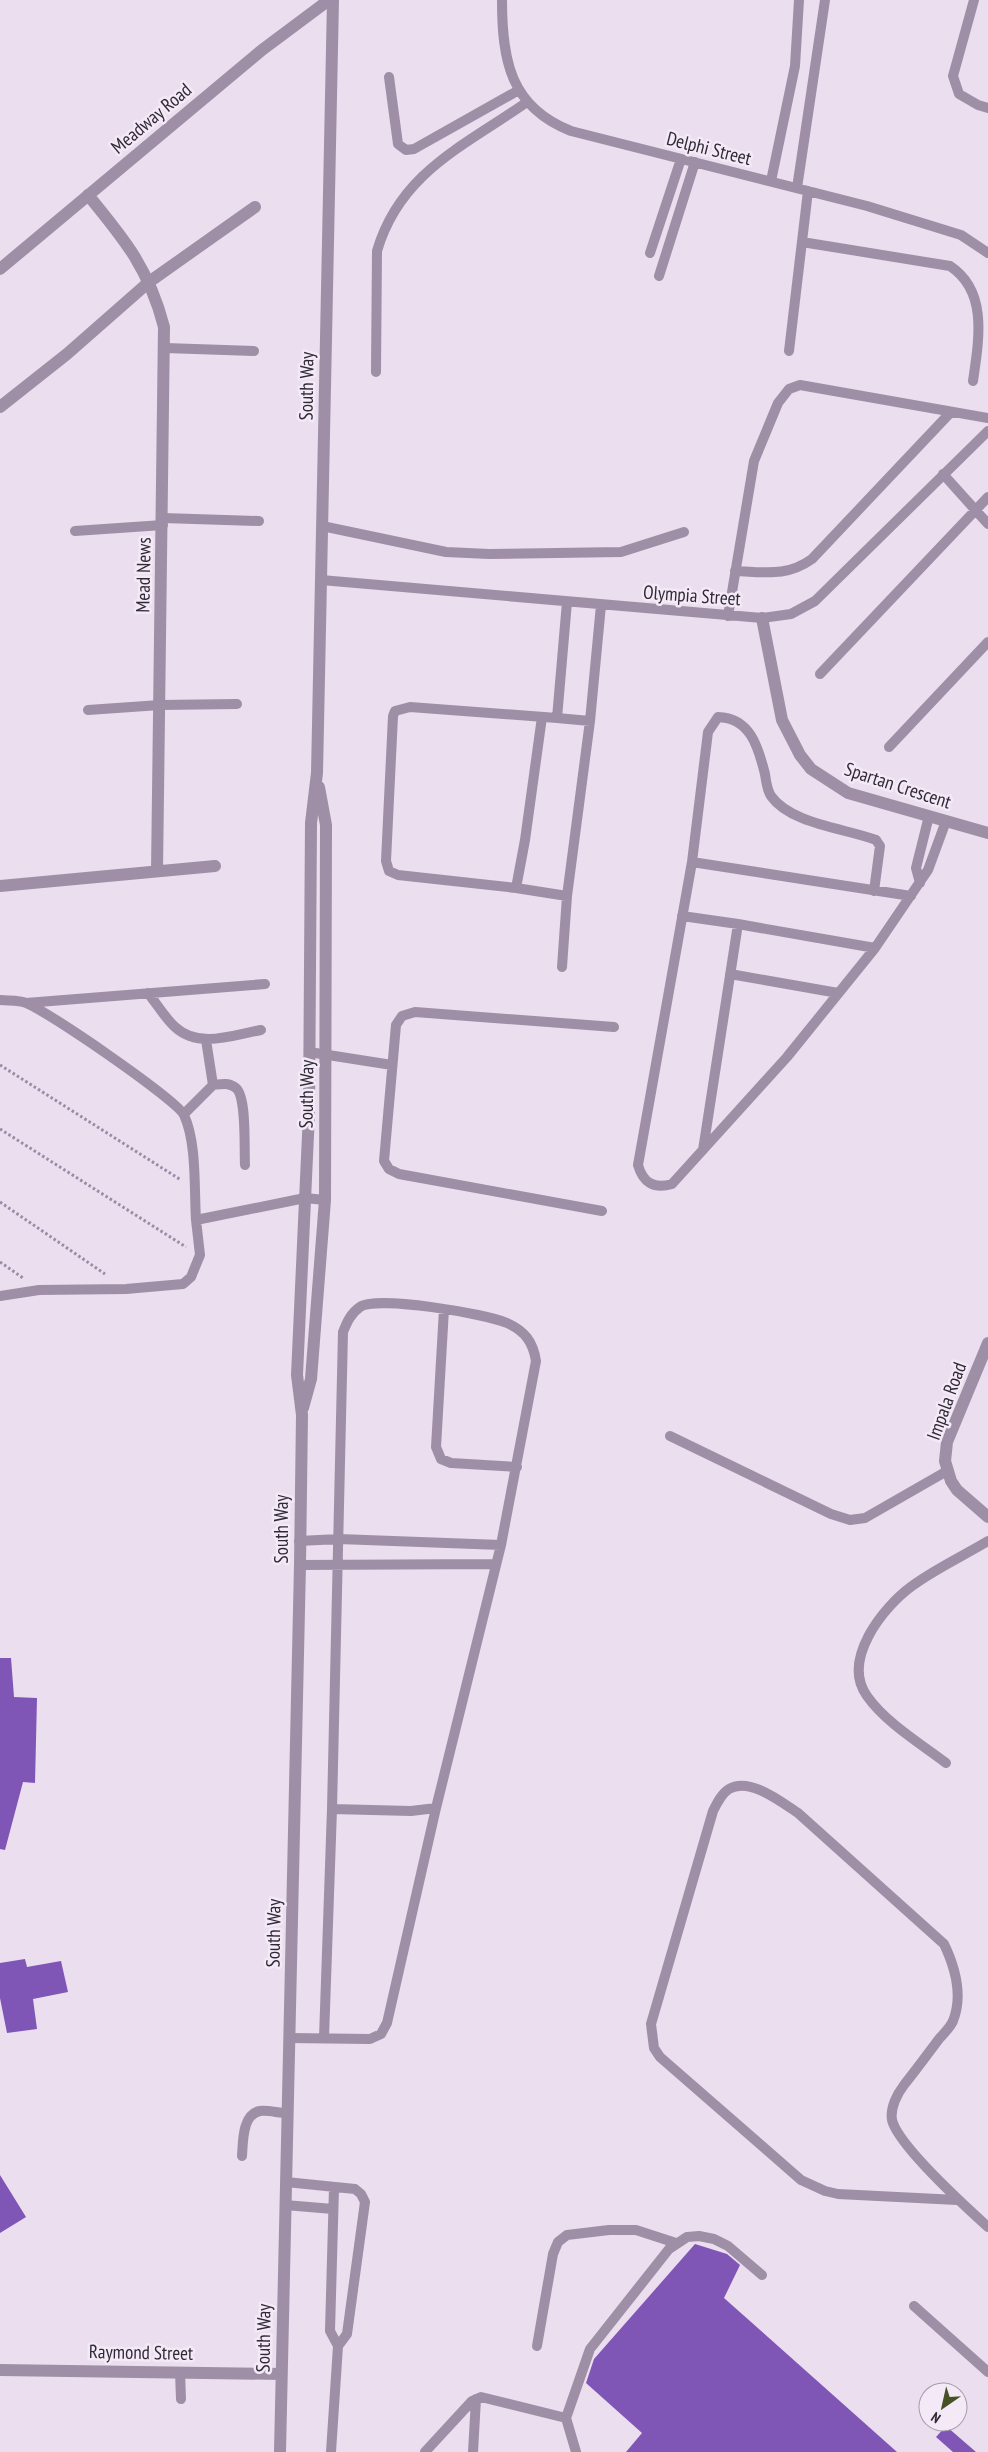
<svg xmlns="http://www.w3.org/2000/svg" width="988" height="2452" font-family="'PT Sans Narrow',sans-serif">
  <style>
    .building { fill: #7f55b6 }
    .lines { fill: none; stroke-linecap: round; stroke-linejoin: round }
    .path { stroke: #9b8ba6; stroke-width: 3; stroke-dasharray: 2.5 2.5; stroke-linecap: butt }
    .service { stroke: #9e8fa6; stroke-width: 10 }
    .minor { stroke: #9e8fa6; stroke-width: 12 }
    .labels { text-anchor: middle; stroke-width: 5; stroke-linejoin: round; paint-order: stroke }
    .street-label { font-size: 19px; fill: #2f2a35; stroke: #f4eaf7 }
  </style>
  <rect width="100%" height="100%" fill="#ebdeef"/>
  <path class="building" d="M0,1658H11L14,1697L37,1698L35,1783L23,1782L5,1850L0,1849Z
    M25,1959L27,1967L61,1961L68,1992L33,1999L37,2029L7,2033L0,1998V1963Z
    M0,2175L26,2217L0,2233Z
    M695,2244L727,2254L740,2265L724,2298L897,2452H626L642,2433L586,2383L594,2359Z
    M946,2426L976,2452H953L936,2437Z"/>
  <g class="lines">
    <path class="path" d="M0,1065L181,1180
      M0,1129L186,1247
      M0,1202L105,1274
      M0,1262L23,1278"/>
    <path class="service" d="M502,0C502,60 510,107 571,131L867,206L961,235L988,253
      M974,0L953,76L959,94L978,105L988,108
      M389,77L398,144L406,150L414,149L519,90
      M771,181L795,66L799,0
      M797,188L825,0
      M802,242L950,266C988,291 979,339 973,381
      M650,253L681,159
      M659,276L695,162
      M165,348L254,351
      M789,351L808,191
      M376,372L377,251C400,172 466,145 527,102
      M943,474L988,524
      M163,518L259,521
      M322,526L446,552L489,554L621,552L684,532
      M75,531L163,525
      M735,571C765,572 787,577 812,559L951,412
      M321,580L762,618L791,614L815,601L988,431
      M728,616L754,461L778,403L789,389L800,385L988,418
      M820,674L988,497
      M88,710L160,705L237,704
      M542,717L525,840L516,888L398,875L389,871L386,861L393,716L395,711L410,707L557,718L567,602
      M557,718L590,721L567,896L562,967
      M590,721L601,605
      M889,747L988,642
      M692,862L911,896
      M920,883L916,868L929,816
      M516,888L567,896
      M874,891L880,846L876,840C844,828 791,824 771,796C767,790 766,781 765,774C758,746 750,718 718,717L708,732L692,862L638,1165C643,1183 654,1189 672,1184L787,1057L875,948L928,870L946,821
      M682,916L738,924L703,1150
      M738,924L875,948
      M730,974L838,993
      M148,993C157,1004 165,1018 175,1027C199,1049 233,1035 261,1030
      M0,1000C8,1001 19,1000 26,1003C46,1010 177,1100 184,1115C197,1143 194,1189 196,1220
      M26,1003L265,984
      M309,1052L392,1065
      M213,1085C221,1084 229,1082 236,1088C247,1097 244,1150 245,1165
      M184,1114L213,1085L206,1040
      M602,1211L399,1174L389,1169L384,1161L396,1025L402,1016L415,1012L614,1027
      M0,1296L39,1290L126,1289L183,1284L191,1277L200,1255L196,1220L305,1198L325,1200
      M444,1309L436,1447L441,1459L451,1463L517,1467
      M670,1436L831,1514L850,1520L865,1518L947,1471
      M299,1541L339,1539L501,1545
      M300,1565L496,1564
      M946,1763C921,1744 885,1722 867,1696C841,1660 883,1607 912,1586C935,1569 963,1556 988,1541
      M289,2038L370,2039L381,2034L387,2023L436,1808
      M324,2038L332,1809L343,1332C347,1322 351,1313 360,1307C376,1295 487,1314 507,1323C525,1331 533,1342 536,1361L501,1545L436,1808L411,1811L332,1809
      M242,2156C243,2143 242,2114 260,2111C268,2110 279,2113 287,2113
      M286,2182L355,2189L361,2194L365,2202L347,2334L338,2346L331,2452
      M334,2188L330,2331L338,2346
      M957,2200L838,2194L825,2191L801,2180L660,2057L654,2048L651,2024L713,1811C717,1803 722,1793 729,1789C750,1777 781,1802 798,1813L944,1944C955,1967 963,1996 953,2021C950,2028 943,2034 939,2039C927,2055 916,2070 904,2085C897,2094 890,2108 892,2120C898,2145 967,2208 988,2227
      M285,2205L333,2209
      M914,2306L988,2372
      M537,2346L553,2254L558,2242L567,2235L609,2230H636L676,2243
      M180,2372L181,2399
      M425,2452L472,2401L481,2397L566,2418
      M473,2452L476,2399
      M576,2452L566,2418L590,2349L669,2249L687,2237L699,2236L714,2239L728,2246L762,2275"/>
    <path class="minor" d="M88,195C125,240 149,269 164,327L157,871
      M0,269L262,50L329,0
      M0,407L67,354L149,282L255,207
      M762,618L782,720L800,755L811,769L848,793L988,833
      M0,886L215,866
      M988,1343L947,1442L945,1461L951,1481L957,1490L988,1517
      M303,1408L311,1379L325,1200L326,825L319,787
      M0,2370L281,2374
      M280,2452L300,1565L302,1415L297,1375L309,1113L311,823L317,773L333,0"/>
  </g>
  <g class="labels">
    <g class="street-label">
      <text transform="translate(151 118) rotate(-40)" y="7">Meadway Road</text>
      <text transform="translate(709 148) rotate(14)" y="7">Delphi Street</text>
      <text transform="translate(306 386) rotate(-89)" y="7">South Way</text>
      <text transform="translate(143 575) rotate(-89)" y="7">Mead News</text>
      <text transform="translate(692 595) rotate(4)" y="7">Olympia Street</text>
      <text transform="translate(898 785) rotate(18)" y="7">Spartan Crescent</text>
      <text transform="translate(306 1094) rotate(-89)" y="7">South Way</text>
      <text transform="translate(946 1401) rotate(-70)" y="7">Impala Road</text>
      <text transform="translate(281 1529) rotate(-90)" y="7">South Way</text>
      <text transform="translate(273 1933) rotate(-89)" y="7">South Way</text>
      <text transform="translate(263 2338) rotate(-89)" y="7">South Way</text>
      <text transform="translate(141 2352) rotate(1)" y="7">Raymond Street</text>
    </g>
  </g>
  <g transform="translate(943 2407) rotate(214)"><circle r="24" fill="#f4eaf7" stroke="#a59da9"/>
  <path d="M0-4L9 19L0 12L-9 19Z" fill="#465125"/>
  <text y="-8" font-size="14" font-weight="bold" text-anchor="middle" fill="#2f2a35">N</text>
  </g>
</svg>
